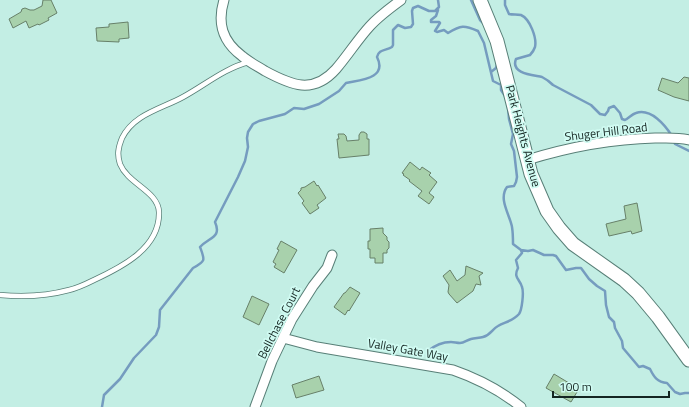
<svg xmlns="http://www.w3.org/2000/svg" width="689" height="407" font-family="'Titillium Web',sans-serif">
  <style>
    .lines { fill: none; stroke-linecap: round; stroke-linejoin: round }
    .stream { stroke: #759cbf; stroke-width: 2.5 }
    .building { fill: #a8d1ac; stroke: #678069 }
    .lane-casing { stroke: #587f77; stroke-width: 6 }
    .street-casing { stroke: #587f77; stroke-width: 11 }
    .secondary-casing { stroke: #587f77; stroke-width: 15 }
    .lane { stroke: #fff; stroke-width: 4.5 }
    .street { stroke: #fff; stroke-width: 9 }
    .secondary { stroke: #fff; stroke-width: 13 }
    .labels { text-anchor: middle; stroke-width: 3.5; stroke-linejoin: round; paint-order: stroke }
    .street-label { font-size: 12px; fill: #142521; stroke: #d0fbf2 }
  </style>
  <rect width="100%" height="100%" fill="#c3eee4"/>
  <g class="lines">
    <path class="stream" d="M471,0L480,20L484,24
      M505,0V5L509,14C513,15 517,14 521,15C530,19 537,38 535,47C534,50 532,53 530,55L516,59C510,74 534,75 542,77C546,79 549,81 553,85L591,105L600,114L605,115L608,111L609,108L614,106L620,113L622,119L625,120C629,118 632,114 636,113C651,108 665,125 672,136
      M438,10L436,16L431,20V22H439L440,23L435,31L437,32L444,30L448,33C461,25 464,25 478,31L484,43L493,81L501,85V90L505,96
      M491,72L496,68L497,64
      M508,107L509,119L513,134L511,144L514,151L517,177L516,182L514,186L507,187C498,199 510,215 512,227C513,233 513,238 513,244L521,250L528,251L533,250L544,255H553L556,256L566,270L576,268H581L589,279L597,286L605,291L606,305L609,317L614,322L615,328L622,341L623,348L639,367L643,366L650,369C654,377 657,382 667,383L675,392L680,394L685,393H689
      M674,140L675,144L689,151
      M428,351C434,346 443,342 451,342C454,342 457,343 460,343C464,343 467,340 471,339C475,338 479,338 483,337C491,335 492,329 498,326C505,322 513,321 519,314C522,310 524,292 522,287C520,279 513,278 518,268L516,260L522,253L521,250
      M102,407L104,395L120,379L134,358L156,335L159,327L160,310L193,268C206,261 205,260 200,247C209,237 222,238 215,222L238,177L245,161L248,147L247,138L248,132L253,124L259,121L285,114L294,108L304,109L319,104L339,91L346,83C359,80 388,79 377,57C379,49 385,51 392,47L393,45V30L398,25L405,28L411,27L413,24L412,11L413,8L418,6L429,11H435L439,7L438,0"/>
  </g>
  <path class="building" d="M43,0H51L57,13L48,18L49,20L39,25L38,24L29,28L26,21L13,28L9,19L21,12L22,9L25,8L30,10H34L42,6Z
    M128,22L129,38L119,39V42L97,41L96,28L109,27V24Z
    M684,77L689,78V101L674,97L658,90L662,78L678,83Z
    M361,132H364L367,134V139H369V155L339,158L337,139H339L338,134H344L346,136L347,141L359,140V135Z
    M410,162L420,170L422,167L431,173L429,175L437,182L429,193L434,197L429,204L418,196L422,191L409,181L410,180L403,175L404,174L402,173Z
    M314,181L317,186L318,185L326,198L317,205L319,208L310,214L302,203L304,201L298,193L301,190V188L305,187Z
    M637,203L642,231L632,234L631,231L609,236L606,224L626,219L624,206Z
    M383,228V233L387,237V240L389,242V248L387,250V253H383V263H375V258H370V249H368V241H370V229Z
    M281,241L297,250L284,273L274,267L276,264L273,262L279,250L277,249Z
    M466,266L483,273L479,276L481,285L476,284L473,291L457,303L449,294L448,292L449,285L443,276L450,270L457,281L465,275Z
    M350,287L360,293L349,311L348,310L345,315L334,307L344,293H345Z
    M252,296L269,304L259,325L243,317Z
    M554,374L569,383L567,386L577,392L571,402L546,388Z
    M319,376L324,390L296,398L292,385Z"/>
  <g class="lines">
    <defs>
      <path id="lane" d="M0,295C23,297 47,296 69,290C78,288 86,284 94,280C122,267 160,248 159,212C158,191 128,184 120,164C117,155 118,148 122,138C134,114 161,109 183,97C205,85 225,68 249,62"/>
      <path id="street" d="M224,0C217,23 222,41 242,56C249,62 257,66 265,71C291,85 313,95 336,69C348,55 358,39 370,26C379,16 390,8 401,0
        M527,160C569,147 612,139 655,138C666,138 678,137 689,140
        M283,338L317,347L453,370C479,379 500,390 521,407
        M255,407L272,361L292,319L313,286L327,268L332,255"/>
      <path id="secondary" d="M480,0L497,41L531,174L547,211L559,228L573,244L624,280L638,293L658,317L689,360"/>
    </defs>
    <use href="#lane" class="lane-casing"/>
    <use href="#street" class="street-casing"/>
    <use href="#secondary" class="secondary-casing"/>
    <use href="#lane" class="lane"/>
    <use href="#street" class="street"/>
    <use href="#secondary" class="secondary"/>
  </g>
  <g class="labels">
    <g class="street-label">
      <text transform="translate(606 132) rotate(-7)" y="4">Shuger Hill Road</text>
      <text transform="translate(523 136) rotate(75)" y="4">Park Heights Avenue</text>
      <text transform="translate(279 323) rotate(-63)" y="4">Bellchase Court</text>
      <text transform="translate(408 350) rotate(10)" y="4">Valley Gate Way</text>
    </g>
  </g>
  <path d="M553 391v6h116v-6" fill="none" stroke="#142521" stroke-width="2"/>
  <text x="559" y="391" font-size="12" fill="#142521" stroke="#d0fbf2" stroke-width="3" paint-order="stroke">100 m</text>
</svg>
